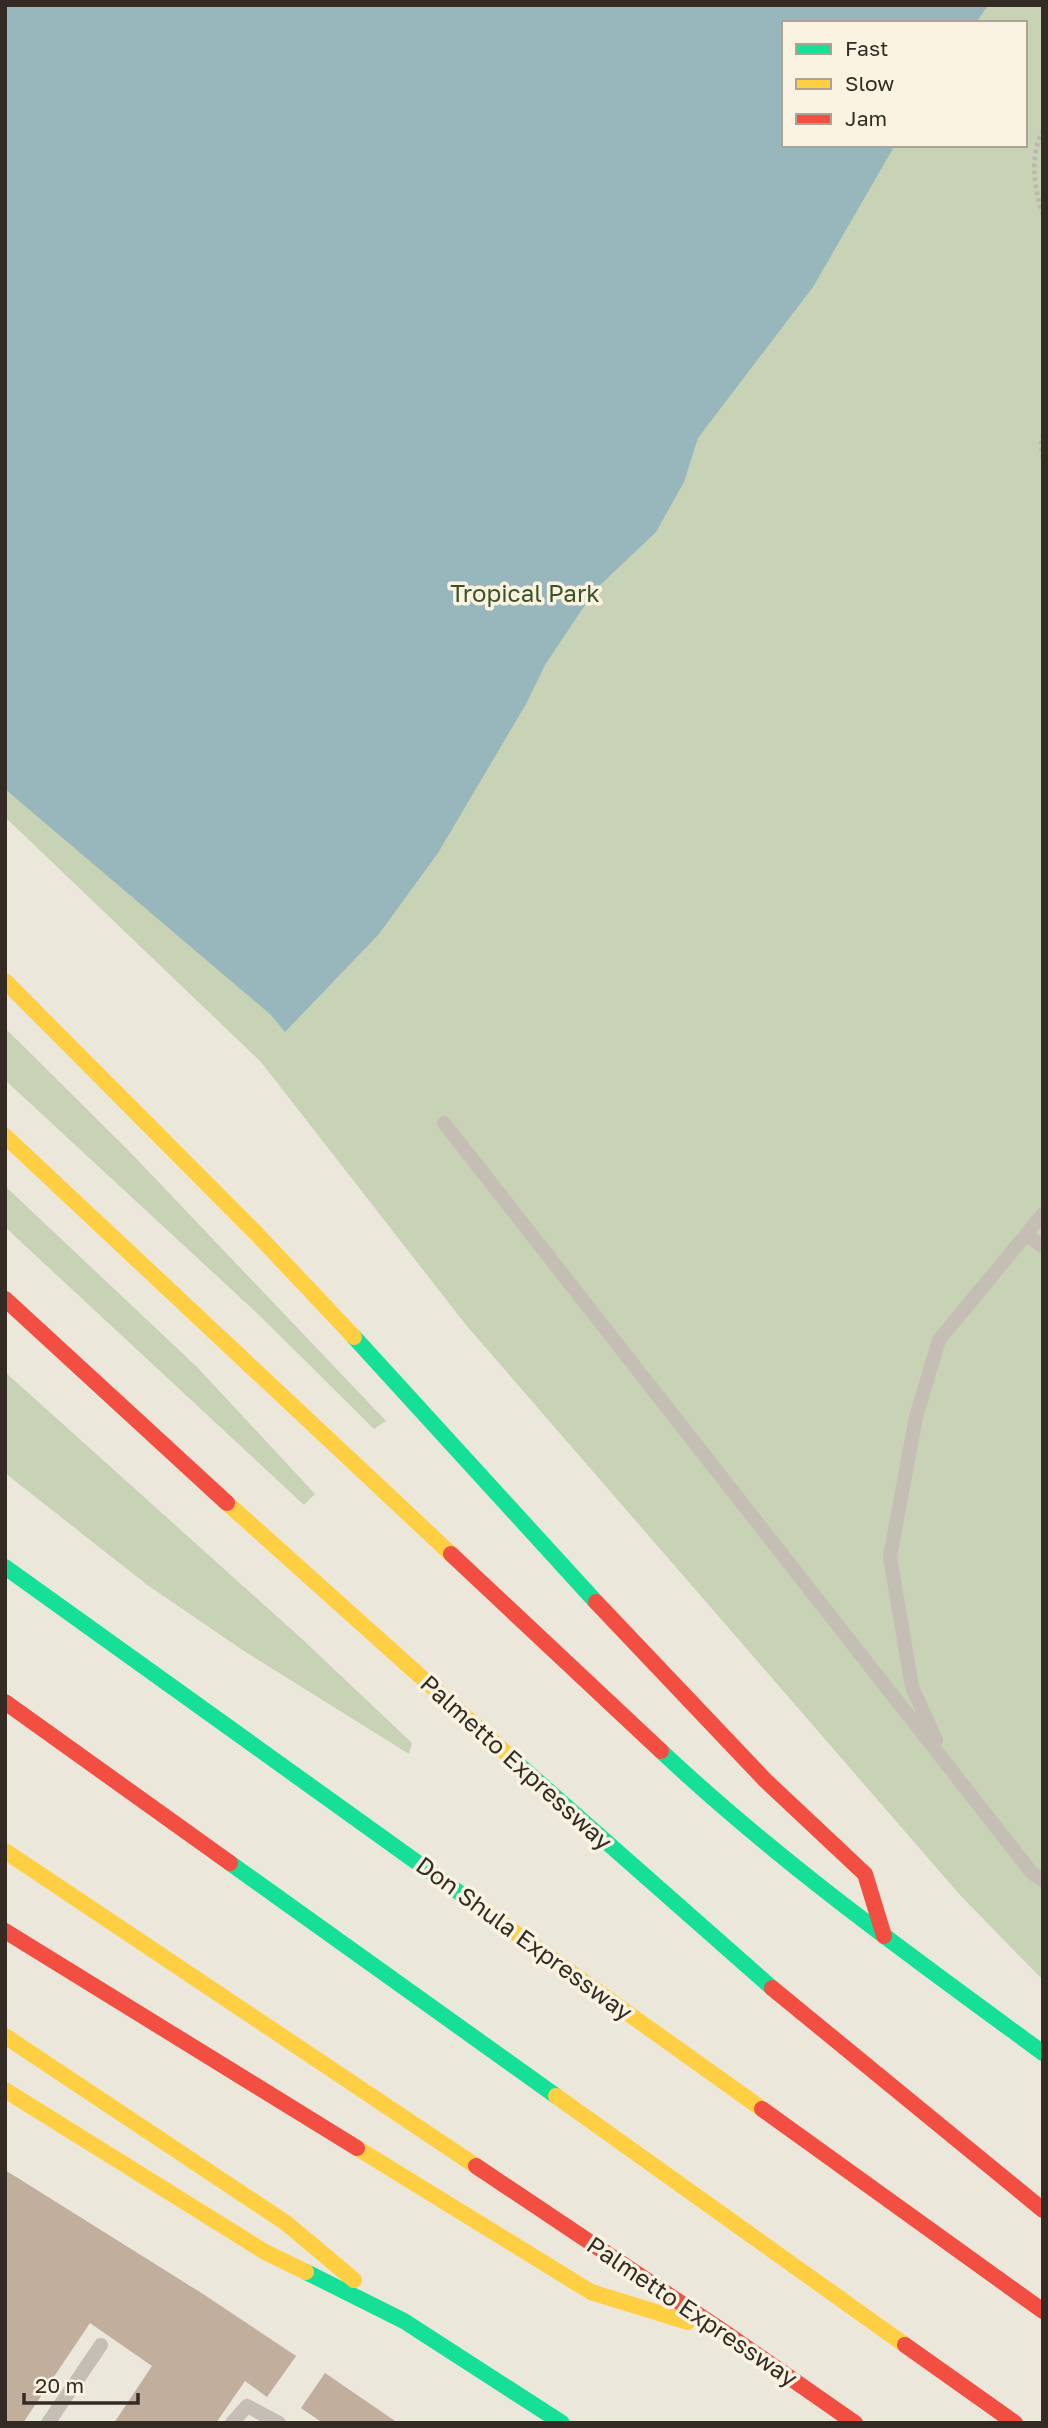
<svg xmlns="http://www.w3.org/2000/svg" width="1048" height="2428" font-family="'Golos Text',sans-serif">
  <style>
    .green { fill: #c8d2b4; fill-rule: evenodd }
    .water { fill: #97b7bd }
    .building { fill: #c1ae9c }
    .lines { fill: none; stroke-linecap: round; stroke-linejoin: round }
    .path { stroke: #bcb7ae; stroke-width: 4.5; stroke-dasharray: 3.5 3.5; stroke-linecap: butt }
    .lane { stroke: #c4beb5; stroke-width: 14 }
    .fast { stroke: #16e098; stroke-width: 16 }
    .slow { stroke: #ffcf43; stroke-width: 16 }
    .jam { stroke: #f24e42; stroke-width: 16 }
    .labels { text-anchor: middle; stroke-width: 7; stroke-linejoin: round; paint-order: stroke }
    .park-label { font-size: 24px; fill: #3b5327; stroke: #faf3e1 }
    .street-label { font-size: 24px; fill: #342c24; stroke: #faf3e1 }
  </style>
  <rect width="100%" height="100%" fill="#ece7db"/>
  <path class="green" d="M5,5H1043V1980L960,1895L466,1325L261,1062L5,817ZM784,23H1025V145H784Z
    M5,1028L129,1151L386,1421L374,1429L259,1315L5,1080Z
    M5,1186L197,1367L315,1494L304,1505L5,1227Z
    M5,1372L302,1639L412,1743L409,1754L244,1651L146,1584L5,1473Z"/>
  <path class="water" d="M5,5H988L976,23H784V145H895L813,287L698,438L684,482L656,532L595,590L545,665L526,704L438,853L379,934L285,1032L271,1015L5,789Z"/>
  <path class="building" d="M5,2170L203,2294L296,2356L267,2397L245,2381L216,2423H114L152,2366L90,2323L23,2423H5Z
    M325,2373L398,2423H323L301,2408Z"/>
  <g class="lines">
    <path class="path" d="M1043,130C1029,158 1034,187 1043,215
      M1043,434L1041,444L1043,460"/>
    <path class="lane" d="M444,1123L1032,1873L1043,1880
      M1026,1234L1043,1247
      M936,1740L912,1687L890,1557L916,1417L939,1340L1043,1214
      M48,2423L101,2345
      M232,2423L247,2406L279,2423"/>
    <path class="fast" d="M354,1337L596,1602
      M5,1567L482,1909
      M661,1751C779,1862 912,1957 1043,2053
      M518,1764L772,1988
      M230,1863L556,2096
      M306,2272L404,2321L562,2423"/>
    <path class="slow" d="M5,981L254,1231L354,1337
      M5,1136L451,1554
      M227,1503L518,1764
      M5,1851L476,2166
      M482,1909L762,2109
      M5,2036L286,2223L354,2280
      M5,2090L265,2252L306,2272
      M556,2096L905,2345
      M357,2148L591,2292L688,2322"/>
    <path class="jam" d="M5,1299L227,1503
      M451,1554L661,1751
      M596,1602L765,1780L865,1874L884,1936
      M5,1702L230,1863
      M5,1931L357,2148
      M772,1988L1043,2210
      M762,2109L1043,2311
      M476,2166L727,2334L855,2423
      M905,2345L1015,2423"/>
  </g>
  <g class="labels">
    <g class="park-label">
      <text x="525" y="602">Tropical Park</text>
    </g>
    <g class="street-label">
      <text transform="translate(516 1763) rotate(42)" y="8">Palmetto Expressway</text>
      <text transform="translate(524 1939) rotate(36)" y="8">Don Shula Expressway</text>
      <text transform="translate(692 2312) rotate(34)" y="8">Palmetto Expressway</text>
    </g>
  </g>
  <rect width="1048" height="2428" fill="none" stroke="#342c24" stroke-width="14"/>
  <rect x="782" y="21" width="245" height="126" fill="#faf3e1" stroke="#aba395" stroke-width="2"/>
  <rect x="796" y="44" width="35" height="10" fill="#16e098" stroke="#aba395" stroke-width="2"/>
  <text x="845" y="56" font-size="21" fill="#342c24">Fast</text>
  <rect x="796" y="79" width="35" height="10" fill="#ffcf43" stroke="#aba395" stroke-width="2"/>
  <text x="845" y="91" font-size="21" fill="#342c24">Slow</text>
  <rect x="796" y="114" width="35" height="10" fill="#f24e42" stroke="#aba395" stroke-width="2"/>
  <text x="845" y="126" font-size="21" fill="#342c24">Jam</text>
  <path d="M24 2393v10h114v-10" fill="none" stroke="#342c24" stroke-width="3.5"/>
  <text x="35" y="2393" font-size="21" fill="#342c24" stroke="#faf3e1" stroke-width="5" paint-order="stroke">20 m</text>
</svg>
